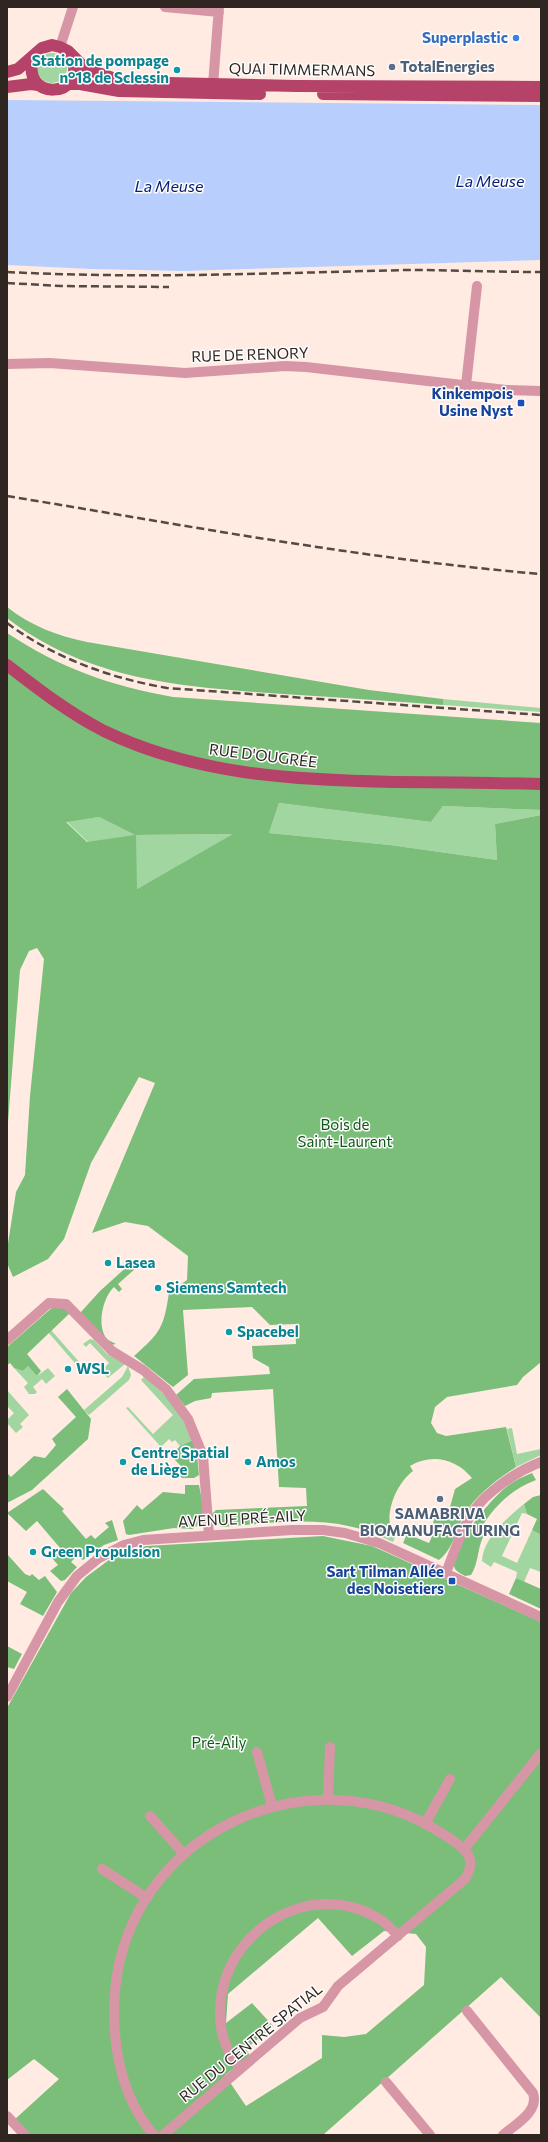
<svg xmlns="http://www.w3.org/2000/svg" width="548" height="2142" font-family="Commissioner,sans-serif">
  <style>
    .green { fill: #a1d6a0 }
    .forest { fill: #7abe7a; fill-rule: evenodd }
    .water { fill: #b8cffe }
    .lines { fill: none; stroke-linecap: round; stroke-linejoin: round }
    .minor { stroke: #d696a6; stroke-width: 10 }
    .major { stroke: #b54369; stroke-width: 12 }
    .rail { stroke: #544944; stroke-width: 2.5; stroke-dasharray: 8 4; stroke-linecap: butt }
    .shop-dot { fill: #3f7fe0; stroke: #fdfdfd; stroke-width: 1.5 }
    .service-dot { fill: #5c6f8a; stroke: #fdfdfd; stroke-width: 1.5 }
    .culture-dot { fill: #0f9aa8; stroke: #fdfdfd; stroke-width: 1.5 }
    .transit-dot { fill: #1a4fb4; stroke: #fdfdfd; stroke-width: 1.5 }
    .labels { text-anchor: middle; stroke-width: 3; stroke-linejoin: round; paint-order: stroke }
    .shop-label { font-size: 15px; font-weight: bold; fill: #366cbe; stroke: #fdfdfd; text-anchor: end }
    .culture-label { font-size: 15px; font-weight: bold; fill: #0d838f; stroke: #fdfdfd; text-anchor: start }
    .service-label { font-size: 15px; font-weight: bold; fill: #4e5e75; stroke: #fdfdfd; text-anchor: start }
    .street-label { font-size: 15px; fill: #2f2622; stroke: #fdfdfd }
    .transit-label { font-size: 15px; font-weight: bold; fill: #164399; stroke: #fdfdfd; text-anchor: end }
    .park-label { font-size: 15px; fill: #0f5718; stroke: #fdfdfd }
    .water-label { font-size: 16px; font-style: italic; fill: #061e73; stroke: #fdfdfd }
  </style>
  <rect width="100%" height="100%" fill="#ffebe1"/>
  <path class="green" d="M37 68a15 15 0 1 1 30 0a15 15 0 1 1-30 0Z
    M443,699L541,708V712L443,705Z
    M279,803L431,822L443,806L541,810V815L495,824L497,860L390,845L269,833Z
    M99,817L135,835L234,834L137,889L66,821Z
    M51,1330L89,1373L86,1376L48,1332Z
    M90,1339L94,1340L107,1354L125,1364L108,1378L101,1371L109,1363L90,1343L86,1347L83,1344Z
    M28,1366L37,1376L48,1368L55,1376L46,1384L42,1379L33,1387L37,1392L35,1394H29L24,1387L28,1383L14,1368L23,1371Z
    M128,1366L131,1375L129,1380L89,1415L84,1410L122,1377Z
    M145,1376C167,1394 181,1414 193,1440L180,1446L175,1440L172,1442L169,1439L161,1447L126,1408L128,1407L153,1434L173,1415L141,1380Z
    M7,1390L29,1415L20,1424L23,1427L16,1433L7,1423V1420L14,1413L7,1406Z
    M512,1428L517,1454L541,1449V1455L516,1467L507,1429Z
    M524,1504L527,1514L522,1513L502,1556L517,1563L532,1530L541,1535V1572L530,1568L524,1582L516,1578L517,1572L494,1562L491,1567L482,1561C483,1538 508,1517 524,1504Z
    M390,1525L398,1530L393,1542L370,1532L373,1526L382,1529Z"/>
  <path class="forest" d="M7,607C31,626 58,636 87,642L369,690L443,699V705C389,701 336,697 283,694C185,687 88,681 7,618Z
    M7,633C60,668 111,686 173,697L541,723V810L443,806L431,822L279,803L269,833L390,845L497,860L495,824L541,815V1362L523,1377L517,1385L447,1397L435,1407L431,1423L437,1433L446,1436L506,1427L516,1467C496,1480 477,1494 464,1515C456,1530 453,1549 439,1560L403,1543L407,1534L429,1543L437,1525L433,1523L436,1514L439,1515L450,1507L455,1489L472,1478C456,1459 432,1453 410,1466L413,1471C398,1482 387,1507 390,1525L382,1529L373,1526L370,1532C322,1515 272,1523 222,1527L213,1521L211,1515L216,1510L307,1506L306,1488L279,1487L273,1389L212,1393L211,1398L195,1401L185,1406L176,1395L194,1379L270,1374L269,1367L253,1358L252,1346L296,1344L295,1324L270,1325L252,1307L183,1310L188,1375L173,1387L134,1356C160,1333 164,1328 169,1292L187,1280L188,1256L148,1226L125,1222L92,1233L155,1083L139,1077L91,1163L64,1239L48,1259L13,1277L7,1263V1250L16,1192L25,1175L30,1096L44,959L37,948L29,951L20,970L7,1135ZM99,817L135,835L87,842L66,822ZM233,834L137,889L136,835Z
    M131,1263L136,1268L118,1284L122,1289L119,1292L114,1287C103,1297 96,1326 107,1339C109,1341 113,1342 116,1344L110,1345L80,1313L100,1291Z
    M54,1306L65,1308L70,1313L27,1354L41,1371L37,1376L28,1366L23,1371L14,1368L10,1363L7,1365V1347Z
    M67,1389L91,1419L88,1439L32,1490L7,1503V1473L11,1477L34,1456L45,1458L56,1445L52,1439L76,1417L58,1397Z
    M193,1440L197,1454L199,1475L194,1478H182L180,1476L185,1470L171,1456L180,1446Z
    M532,1473L536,1480C510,1490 492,1508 479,1532L484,1535C477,1548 479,1563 471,1575L465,1576C462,1574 457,1572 455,1569C446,1552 492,1498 505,1488C514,1481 522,1477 532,1473Z
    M185,1485H199L204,1511L201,1523L192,1529L174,1528L129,1535L126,1534L123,1521L137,1505L142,1510L163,1492L185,1494Z
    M43,1489L64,1509L62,1511L86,1539L91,1535L95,1539L109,1527L105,1523L112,1520L118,1540L104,1545L83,1560L77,1556L71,1562L77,1567L65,1580L61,1581L50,1571L58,1565L52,1558L61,1549L37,1521L26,1531L7,1513Z
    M541,1495V1535L532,1530L537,1519L527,1514L524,1504L533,1497Z
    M323,1536L372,1546L541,1622V2018L501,1977L323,2135H30L14,2120L59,2079L34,2059L7,2080V1708L71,1593L86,1577L113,1557L129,1550L146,1546ZM318,1918L352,1956L384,1931L416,1934L426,1947L424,1985L366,2034L344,2037L322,2035V2058L246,2106L225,2075L250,2056L246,2049L273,2026L252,2003L226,2023L228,1994Z
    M7,1554L25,1574L30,1576L32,1574L39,1580L45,1576L57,1592L43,1616L20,1604L27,1592L7,1581Z
    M516,1578L541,1589V1609L509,1594Z
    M7,1646L22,1654L14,1669L7,1667Z"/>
  <path class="water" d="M7,100L541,105V260L183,271L92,269L7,265Z"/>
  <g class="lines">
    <path class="minor" d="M165,7L219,12
      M60,47L73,7
      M213,85L219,7
      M7,364L50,363L185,373L285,366L306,367L506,390L541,391
      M466,385L477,286
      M7,1340L49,1303L66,1304L112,1351L143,1370L166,1389L188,1419L203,1456L209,1535
      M446,1573C453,1555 462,1528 472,1513C486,1492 517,1471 541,1462
      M7,1697L58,1602L77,1576L99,1558L124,1545L143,1540L292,1530H323L345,1533L379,1543L541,1617
      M257,1752L272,1806
      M328,1799L330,1747
      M150,1816L184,1854
      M425,1824L450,1779
      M465,1848L541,1753
      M102,1869L147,1898
      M467,2011L533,2093C539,2112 516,2124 503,2135
      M241,2068C226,2053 219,2031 220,2010C222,1932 308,1877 378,1918C386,1922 392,1929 398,1936
      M386,2082L430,2135
      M7,2116L25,2135
      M154,2135C120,2097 111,2040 115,1991C129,1832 312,1748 443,1834C461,1846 480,1855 465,1879L338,1986L323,2007L300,2018L163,2135"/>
    <path class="major" d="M34,56C18,102 90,100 71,55
      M7,72L18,69L42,48L52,45L60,47L68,51L83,66L95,72L124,82L296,86L541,87
      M68,84H80L119,91L260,94
      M7,87L31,84L38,85
      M323,94L541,96
      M7,665C38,689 69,713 104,731C195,775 294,780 393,782C442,782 492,783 541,784"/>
    <path class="rail" d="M7,272C141,279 275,273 408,270C452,270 497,272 541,272
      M7,283L61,286L169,287
      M7,496C184,525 362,559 541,574
      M7,623C54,658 110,678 167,688L541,715"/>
  </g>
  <circle class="shop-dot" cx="516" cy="38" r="4"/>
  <g class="service-dot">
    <circle cx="392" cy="67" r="4"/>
    <circle cx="440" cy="1499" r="4"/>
  </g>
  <g class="culture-dot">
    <circle cx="177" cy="70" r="4"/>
    <circle cx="108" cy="1263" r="4"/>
    <circle cx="158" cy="1288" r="4"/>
    <circle cx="229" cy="1332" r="4"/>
    <circle cx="68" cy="1369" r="4"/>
    <circle cx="123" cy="1462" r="4"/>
    <circle cx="248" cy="1462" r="4"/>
    <circle cx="33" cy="1552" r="4"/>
  </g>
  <g class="transit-dot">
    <rect x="517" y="399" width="8" height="8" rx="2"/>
    <rect x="448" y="1577" width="8" height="8" rx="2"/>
  </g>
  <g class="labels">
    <g class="shop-label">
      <text x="508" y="43">Superplastic</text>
    </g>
    <g class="culture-label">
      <text x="169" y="66" text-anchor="end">Station de pompage<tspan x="169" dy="17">n°18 de Sclessin</tspan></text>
      <text x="116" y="1268">Lasea</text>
      <text x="166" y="1293">Siemens Samtech</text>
      <text x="237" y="1337">Spacebel</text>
      <text x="76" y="1374">WSL</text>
      <text x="131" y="1458">Centre Spatial<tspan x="131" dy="17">de Liège</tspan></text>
      <text x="256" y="1467">Amos</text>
      <text x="41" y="1557">Green Propulsion</text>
    </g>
    <g class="service-label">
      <text x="400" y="72">TotalEnergies</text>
      <text x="440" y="1519" text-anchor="middle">SAMABRIVA<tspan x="440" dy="17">BIOMANUFACTURING</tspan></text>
    </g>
    <g class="street-label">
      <text transform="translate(302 70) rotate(1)" y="5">QUAI TIMMERMANS</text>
      <text transform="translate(250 355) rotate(-2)" y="5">RUE DE RENORY</text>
      <text transform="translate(263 756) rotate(7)" y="5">RUE D'OUGRÉE</text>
      <text transform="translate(242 1519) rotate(-3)" y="5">AVENUE PRÉ-AILY</text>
      <text transform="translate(251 2043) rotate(-39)" y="5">RUE DU CENTRE SPATIAL</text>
    </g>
    <g class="transit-label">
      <text x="513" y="399">Kinkempois<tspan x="513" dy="17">Usine Nyst</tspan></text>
      <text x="444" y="1577">Sart Tilman Allée<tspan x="444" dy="17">des Noisetiers</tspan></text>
    </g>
    <g class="park-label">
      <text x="345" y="1130">Bois de<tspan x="345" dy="17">Saint-Laurent</tspan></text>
      <text x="219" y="1748">Pré-Aily</text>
    </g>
    <g class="water-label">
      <text x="490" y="187">La Meuse</text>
      <text x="169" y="192">La Meuse</text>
    </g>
  </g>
  <rect width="548" height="2142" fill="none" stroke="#2f2622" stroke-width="16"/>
</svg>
